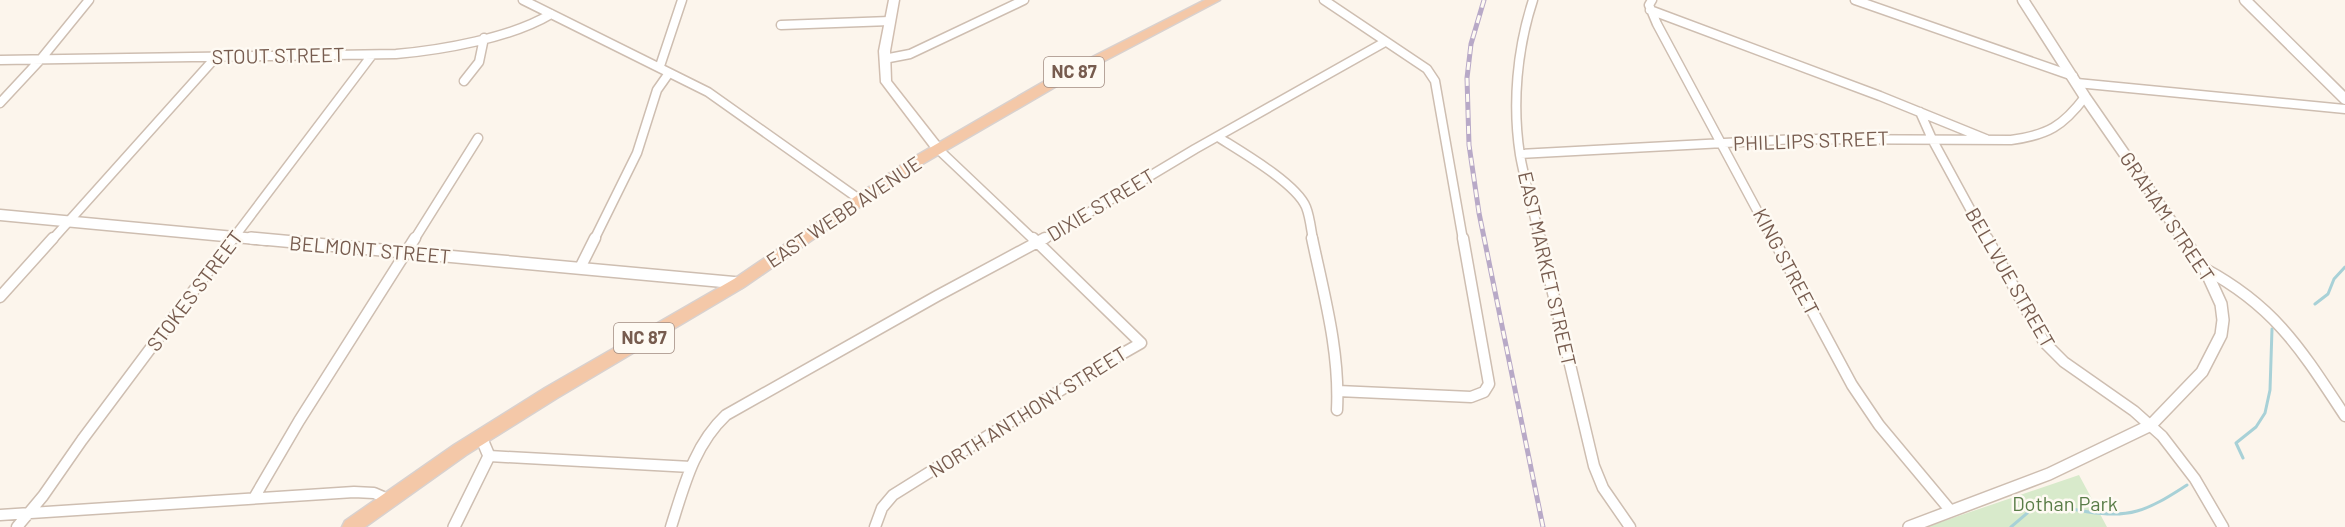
<svg xmlns="http://www.w3.org/2000/svg" width="2345" height="527" font-family="Barlow,sans-serif">
  <style>
    .green { fill: #d8eacb }
    .lines { fill: none; stroke-linecap: round; stroke-linejoin: round }
    .stream { stroke: #a8d1d7; stroke-width: 3 }
    .minor-far1-casing { stroke: #cebeb1; stroke-width: 11 }
    .minor-casing { stroke: #cebeb1; stroke-width: 13 }
    .tertiary-far1-casing { stroke: #cebeb1; stroke-width: 13 }
    .tertiary-casing { stroke: #cebeb1; stroke-width: 14 }
    .secondary-casing { stroke: #d1beb0; stroke-width: 3 }
    .trunk-casing { stroke: #d9d1ce; stroke-width: 3 }
    .minor-far1 { stroke: #fff; stroke-width: 8 }
    .minor { stroke: #fff; stroke-width: 10 }
    .tertiary-far1 { stroke: #fff; stroke-width: 10 }
    .tertiary { stroke: #fff; stroke-width: 11 }
    .secondary { fill: #fff; fill-rule: evenodd }
    .trunk { fill: #f4c8a8; fill-rule: evenodd }
    .rail-casing { stroke: #b8a9c7; stroke-width: 5 }
    .rail { stroke: #fefaf3; stroke-width: 3; stroke-dasharray: 8; stroke-linecap: butt }
    .labels { text-anchor: middle; stroke-width: 5; stroke-linejoin: round; paint-order: stroke }
    .shield { fill: #fefaf3; stroke: #a08b80; stroke-width: 1.5 }
    .shield-label { font-size: 18px; font-weight: bold; fill: #775c4f }
    .street-label { font-size: 20px; fill: #775c4f; stroke: #fefaf3 }
    .park-label { font-size: 20px; fill: #597c47; stroke: #fefaf3 }
  </style>
  <rect width="100%" height="100%" fill="#fcf5ec"/>
  <path class="green" d="M2079,475L2107,527H1926Z"/>
  <g class="lines">
    <path class="stream" d="M2315,304L2328,294L2334,279L2345,267
      M2243,458L2236,443L2256,427L2265,413L2270,390L2272,329
      M2011,527L2039,503C2070,507 2106,520 2137,511C2155,506 2171,495 2187,485"/>
    <defs>
      <path id="minor-far1" d="M523,0L708,92L859,199
        M1324,0L1427,69L1435,81L1463,240
        M1533,0C1517,49 1512,104 1520,155C1525,183 1534,211 1540,240
        M1652,0L1649,5L1657,24L1773,240
        M1855,0L2073,76
        M1650,10L1880,96L1986,139
        M781,25L890,21
        M884,59L910,54L1024,0
        M0,60L396,54C442,50 511,38 551,14
        M660,66L682,0
        M464,81L479,62L484,38
        M2077,83L2345,109
        M0,103L41,59L89,0
        M1920,112L1932,139L1987,240
        M1218,137C1240,151 1296,183 1306,207C1310,217 1311,229 1313,240
        M938,149L1034,240
        M1520,154L1797,139L2011,140C2048,135 2063,126 2085,97
        M52,240L216,57
        M232,240L372,55
        M414,240L478,138
        M594,240L637,153L657,90L669,73
        M1043,240L1195,149L1385,42"/>
      <path id="minor" d="M1312,238C1324,295 1340,352 1337,410
        M1540,238L1594,466L1603,488L1630,527
        M1773,238L1852,385L1879,425L1950,510
        M1987,238L2044,342L2064,362L2134,411L2162,436L2195,479L2223,527
        M580,268L595,238
        M2205,269C2276,307 2302,351 2345,416
        M0,297L53,238
        M1338,391L1471,397L1484,392L1489,384L1463,238
        M489,456L691,467
        M254,498L299,421L415,238
        M0,515L354,492L374,493L388,499
        M17,527L43,496L82,440L233,238
        M671,527C684,486 694,445 726,415L937,296L1045,238
        M875,527L882,508L893,495L1085,375L1141,343L1033,238"/>
      <path id="tertiary-far1" d="M2023,0L2085,97L2184,240
        M2245,0L2345,99
        M0,215L267,240"/>
      <path id="tertiary" d="M251,238L739,283
        M454,527L489,456L481,437
        M1909,527L2049,474L2151,425L2202,372L2221,335L2223,320L2221,304L2205,269L2183,238"/>
      <path id="secondary" d="M889,0H899L890,51L891,81L942,146L944,149L942,152H934L881,82L879,51Z"/>
      <path id="trunk" d="M1205,0H1220L1055,87L919,166L744,287L557,398L466,455L365,527H342L345,521L454,445L545,388L734,279L909,160L1045,81Z"/>
    </defs>
    <use href="#minor-far1" class="minor-far1-casing"/>
    <use href="#minor" class="minor-casing"/>
    <use href="#tertiary-far1" class="tertiary-far1-casing"/>
    <use href="#tertiary" class="tertiary-casing"/>
    <use href="#secondary" class="secondary-casing"/>
    <use href="#trunk" class="trunk-casing"/>
    <use href="#minor-far1" class="minor-far1"/>
    <use href="#minor" class="minor"/>
    <use href="#tertiary-far1" class="tertiary-far1"/>
    <use href="#tertiary" class="tertiary"/>
    <use href="#secondary" class="secondary"/>
    <use href="#trunk" class="trunk"/>
    <defs>
      <path id="rail" d="M1484,0L1471,44L1467,78L1469,145L1479,213L1543,527"/>
    </defs>
    <use href="#rail" class="rail-casing"/>
    <use href="#rail" class="rail"/>
  </g>
  <g class="labels">
    <g class="shield">
      <rect x="1044" y="57" width="60" height="30" rx="4.5"/>
      <rect x="614" y="323" width="60" height="30" rx="4.5"/>
    </g>
    <g class="shield-label">
      <text x="1074" y="78">NC 87</text>
      <text x="644" y="344">NC 87</text>
    </g>
    <g class="street-label">
      <text transform="translate(278 56) rotate(-1)" y="7">STOUT STREET</text>
      <text transform="translate(1811 141) rotate(-2)" y="7">PHILLIPS STREET</text>
      <text transform="translate(1101 205) rotate(-31)" y="7">DIXIE STREET</text>
      <text transform="translate(844 212) rotate(-34)" y="7">EAST WEBB AVENUE</text>
      <text transform="translate(2167 217) rotate(56)" y="7">GRAHAM STREET</text>
      <text transform="translate(370 250) rotate(5)" y="7">BELMONT STREET</text>
      <text transform="translate(1786 262) rotate(62)" y="7">KING STREET</text>
      <text transform="translate(1547 269) rotate(77)" y="7">EAST MARKET STREET</text>
      <text transform="translate(2010 278) rotate(60)" y="7">BELLVUE STREET</text>
      <text transform="translate(195 291) rotate(-53)" y="7">STOKES STREET</text>
      <text transform="translate(1028 412) rotate(-32)" y="7">NORTH ANTHONY STREET</text>
    </g>
    <g class="park-label">
      <text x="2065" y="511">Dothan Park</text>
    </g>
  </g>
</svg>
